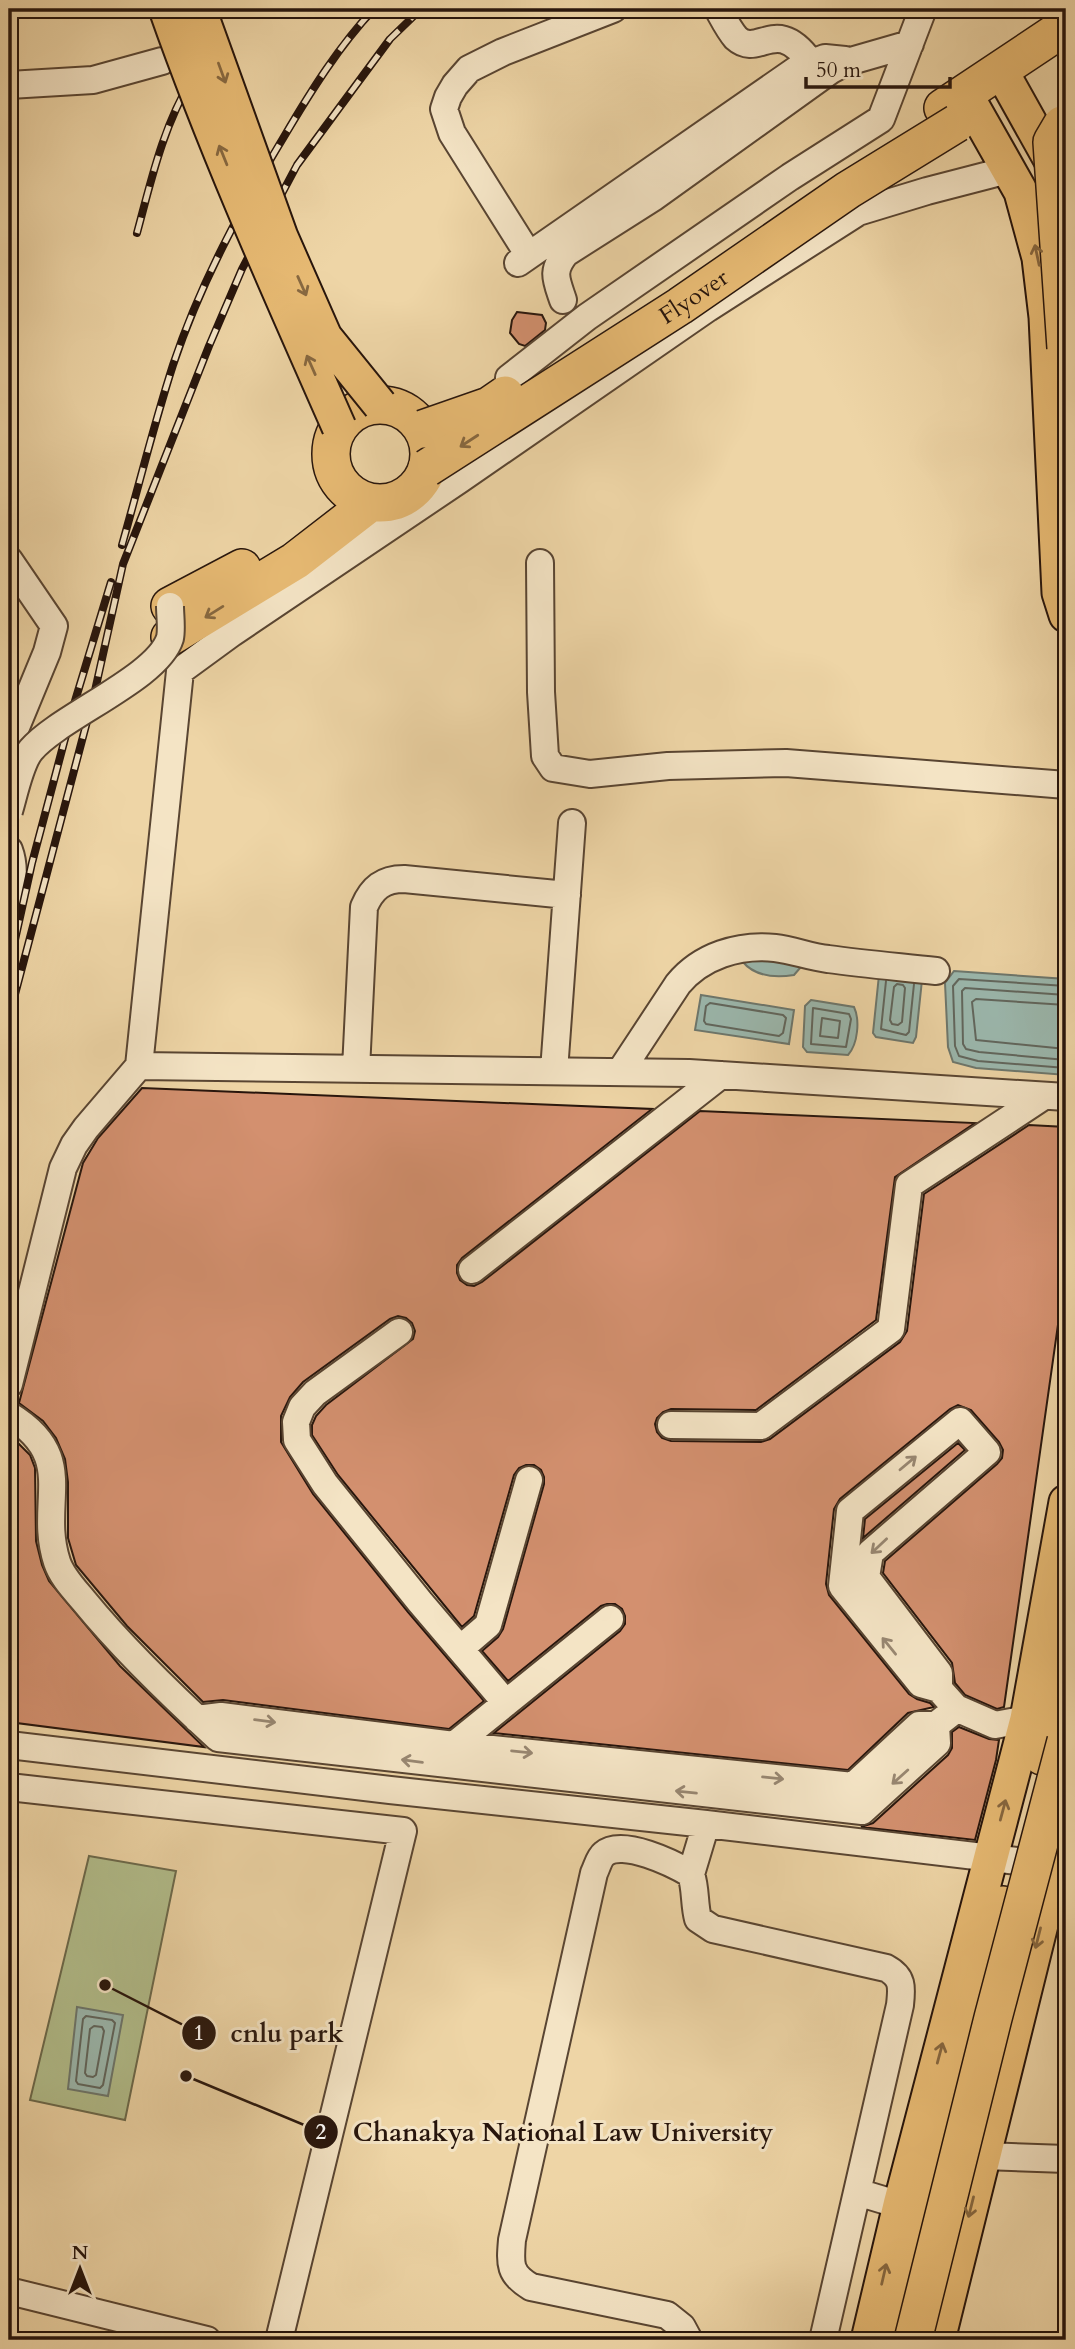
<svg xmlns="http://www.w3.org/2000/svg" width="1075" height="2349" font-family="Cardo,serif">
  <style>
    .green { fill: #b2be8c; stroke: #6c6a4c; stroke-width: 2 }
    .water { fill: #9bb8ae; stroke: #6d776d; stroke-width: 2 }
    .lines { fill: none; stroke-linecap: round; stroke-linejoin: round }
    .shore { stroke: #61665d; stroke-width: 2 }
    .building { fill: #d3906f; stroke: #27150c; stroke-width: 2 }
    .minor-casing { stroke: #594532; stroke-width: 30 }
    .major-casing { stroke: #27150c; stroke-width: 37 }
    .highway-casing { stroke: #27150c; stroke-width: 40 }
    .minor { stroke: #f4e4c5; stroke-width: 26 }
    .major { stroke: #e7ba73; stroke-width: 33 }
    .highway { stroke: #e7ba73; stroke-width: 37 }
    .rail-casing { stroke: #27150c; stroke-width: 8 }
    .rail { stroke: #f4e4c5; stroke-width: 5; stroke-dasharray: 16; stroke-linecap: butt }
    .minor-bridge-casing { stroke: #594532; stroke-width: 30; stroke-linecap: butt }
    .major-bridge-casing { stroke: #27150c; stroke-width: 37; stroke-linecap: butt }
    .highway-bridge-casing { stroke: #27150c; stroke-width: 40; stroke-linecap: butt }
    .minor-bridge { stroke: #f4e4c5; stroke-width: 26 }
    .major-bridge { stroke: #e7ba73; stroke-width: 33 }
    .highway-bridge { stroke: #e7ba73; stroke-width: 37 }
    .oneway { stroke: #876840 }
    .oneway2 { stroke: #988772 }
    .labels { text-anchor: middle; stroke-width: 6; stroke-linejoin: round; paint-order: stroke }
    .street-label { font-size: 24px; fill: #27150c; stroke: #f4e4c5 }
    .leader { fill: none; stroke: #27150c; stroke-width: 2.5 }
    .callout-dot { fill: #27150c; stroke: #f4e4c5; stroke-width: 2.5 }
    .mark-label { font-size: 21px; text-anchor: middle; font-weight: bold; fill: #fff }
    .callout-label { font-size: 26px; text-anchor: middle; font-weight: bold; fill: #27150c; stroke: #f4e4c5; stroke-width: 6; stroke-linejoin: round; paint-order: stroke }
  </style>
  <rect width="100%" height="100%" fill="#eed5a6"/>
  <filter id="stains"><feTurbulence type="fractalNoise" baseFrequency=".00286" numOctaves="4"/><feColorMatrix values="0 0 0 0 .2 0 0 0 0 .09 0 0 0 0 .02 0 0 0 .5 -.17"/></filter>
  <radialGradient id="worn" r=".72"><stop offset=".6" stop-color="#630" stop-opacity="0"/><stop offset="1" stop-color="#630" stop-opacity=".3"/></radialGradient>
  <path class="green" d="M89,1856L176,1871L125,2120L30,2100Z"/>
  <path class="water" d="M796,959L800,968L794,975C775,978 755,977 742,961Z
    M954,971L1066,979V1075L976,1068L953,1062L948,1047L945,983Z
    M879,975L922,980L916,1037L913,1043L876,1037L873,1033Z
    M701,995L794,1010L789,1044L695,1030Z
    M811,1000L854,1007C860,1020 858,1044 848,1055L807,1052L803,1047L805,1006Z
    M77,2007L123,2015L108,2096L68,2089Z"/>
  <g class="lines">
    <path class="shore" d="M886,981L881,1029L906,1035L909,1032L914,984
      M897,984L903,985L905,988L902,1022L898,1025L892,1024L890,1020L894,987Z
      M1066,986L959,979L953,986L955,1046L959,1056L978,1061L1066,1068
      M1066,995L965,988L962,991L963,1044L966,1049L979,1052L1066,1060
      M710,1003L783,1015L786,1018L783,1033L779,1036L706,1024L704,1021L706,1006Z
      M1066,1005L976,999L972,1002L976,1040L1066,1049
      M813,1008L849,1014L851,1019L846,1047L811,1044Z
      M822,1018L840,1021L838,1038L820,1036Z
      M86,2016L112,2020L115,2023L103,2085L100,2088L78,2084L76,2081L83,2019Z
      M94,2026L102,2027L104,2031L96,2075L93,2077L87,2076L85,2073L90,2029Z"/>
  </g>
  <path class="building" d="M517,312L542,315L546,323L545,330L525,346L519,344L510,333L512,320Z
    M142,1088L652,1109L462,1258L457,1265V1273L460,1280L467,1285L474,1286L482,1282L700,1111L975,1123L895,1177L876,1320L756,1410L671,1409L663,1412L657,1418L655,1424L657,1432L662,1438L671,1441L761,1442L770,1439L900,1342L907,1331L924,1194L1029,1125L1066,1127V1268L1004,1707L997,1709L965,1695L955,1683L952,1663L883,1573L885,1561L997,1464L1002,1458L1003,1450L999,1442L971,1410L958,1405L950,1409L840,1499L834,1509L826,1584L829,1595L909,1694L917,1699L930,1703L934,1707L908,1713L848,1770L494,1733L620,1631L625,1624V1616L622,1609L615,1604H607L601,1606L508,1681L482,1651L498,1637L503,1629L544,1484V1477L541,1470L534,1465H526L519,1468L514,1475L474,1616L462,1627L338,1475L312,1435V1425L316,1416L326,1405L413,1339L415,1331L412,1323L406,1318L398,1316L390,1319L303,1382L290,1397L281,1416V1442L313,1494L408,1612L484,1701L449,1729L223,1700L203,1702L127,1626L76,1565L68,1538V1482L65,1459L56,1438L43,1421L19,1403L83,1163L98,1138Z
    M11,1436L30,1455L35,1468L36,1541L42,1565L49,1581L120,1666L204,1747L9,1722V1446Z
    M958,1443L965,1450L863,1538L865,1519Z
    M959,1727L989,1739L999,1740L996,1760L975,1840L861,1827L873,1823L948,1755L952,1748V1732Z"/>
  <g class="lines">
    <defs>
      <path id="minor" d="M718,9C723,18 729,30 736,38C759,59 776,14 810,62
        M9,85L93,80L162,61
        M528,254L452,133L444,109L448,97L455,85L469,69L503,52L613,9
        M518,263L799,68L825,58L845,60
        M563,300C556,279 551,271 566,253L654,197L831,70L844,63L910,44
        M512,412L509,378L587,317L790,177L881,119L923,9
        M9,560L54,626L47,652L9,744
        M540,563L541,692L545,756L553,768L590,774L668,766L786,763L1066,785
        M9,850C15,866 13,882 9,899
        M139,1066L689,1073L1066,1097
        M356,1069L364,907C372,888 383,879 404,879L567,895
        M554,1071L572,823
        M620,1072L678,984C701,956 739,944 775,948C793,950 810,957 828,959C864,964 900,967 936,971
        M472,1270L721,1075
        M399,1332L315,1393L302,1407L296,1422L297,1440L325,1484L420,1602L506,1703
        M9,1384L63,1168L74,1145L86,1128L139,1066L180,671L232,633L459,480L708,308L858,212L927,191L1008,170
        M9,1415C80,1458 37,1501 57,1562C62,1577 74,1589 84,1601C124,1650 171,1695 218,1738L862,1811L937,1743L936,1725
        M671,1425L761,1426L891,1329L909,1185L1044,1096
        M460,1649L488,1625L529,1480
        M939,1689V1673L866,1577L870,1553L987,1452L960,1421L850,1511L842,1586L921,1684L939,1689L956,1708L995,1725L1027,1719
        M197,1719L221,1716L454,1745L853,1786L919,1725H936L950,1714
        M9,1745L390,1790L706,1824L1051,1865
        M452,1753L454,1745L610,1619
        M9,1787L403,1831L279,2340
        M691,1874L706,1824
        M984,2156L1066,2159
        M857,2192L900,2205
        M9,2291L207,2340
        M689,2340L682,2327L667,2315L531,2287C509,2274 510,2264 512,2240L594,1873C597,1867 599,1858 604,1854C622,1838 674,1864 691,1874C696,1889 694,1904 698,1919L713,1929L886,1968C903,1977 902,1987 900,2005L823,2340"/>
      <path id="major" d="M1000,69L1057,171
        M965,93L1021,192L1039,258L1046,317L1059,593L1066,615
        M868,2340L900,2205L1027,1719L1066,1502
        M938,2340L1066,1824"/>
      <path id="highway" d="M943,108L1066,26
        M331 454a49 49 0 1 1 98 0a49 49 0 1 1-98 0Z
        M170,606L242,568
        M170,637L295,561L370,503
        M1042,1756L1066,1631
        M891,2340L1003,1905"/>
    </defs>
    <use href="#minor" class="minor-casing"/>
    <use href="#major" class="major-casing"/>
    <use href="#highway" class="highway-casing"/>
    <use href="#minor" class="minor"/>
    <use href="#major" class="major"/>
    <use href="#highway" class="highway"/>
    <defs>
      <path id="rail" d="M137,233C151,181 163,126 192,79
        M122,545C139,485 154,424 173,365C200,284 241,208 285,135C311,91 339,46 374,9
        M9,967L32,863L75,701L111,582
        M9,1017L94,695L123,564L209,346L242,269L297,165L390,39L421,9"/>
    </defs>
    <use href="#rail" class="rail-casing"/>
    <use href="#rail" class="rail"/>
    <defs>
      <path id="minor-bridge" d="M9,811C14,795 20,763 31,750C60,716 158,678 170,638C172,629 170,615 170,606"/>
      <path id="major-bridge" d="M166,9C216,151 278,289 339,427
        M199,9L281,237L325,337L380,405"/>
      <g id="highway-bridge">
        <path d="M1062,125L1052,142L1066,348"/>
        <path d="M423,429L489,406L505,395"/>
        <path id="s1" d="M427,468L680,306L848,190L957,123"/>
        <path d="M913,2340L993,2018L1066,1741"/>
      </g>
    </defs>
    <use href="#minor-bridge" class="minor-bridge-casing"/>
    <use href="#major-bridge" class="major-bridge-casing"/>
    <use href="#highway-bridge" class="highway-bridge-casing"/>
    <use href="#minor-bridge" class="minor-bridge"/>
    <use href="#major-bridge" class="major-bridge"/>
    <use href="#highway-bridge" class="highway-bridge"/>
  </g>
  <defs><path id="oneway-shaft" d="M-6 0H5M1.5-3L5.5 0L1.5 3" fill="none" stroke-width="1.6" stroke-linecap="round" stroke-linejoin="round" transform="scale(1.75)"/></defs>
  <g class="oneway">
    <use href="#oneway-shaft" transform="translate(222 73) rotate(70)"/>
    <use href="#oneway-shaft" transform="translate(223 155) rotate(-112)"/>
    <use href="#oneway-shaft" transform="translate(1037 255) rotate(-102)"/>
    <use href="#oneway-shaft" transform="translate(302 286) rotate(66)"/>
    <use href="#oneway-shaft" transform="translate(311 365) rotate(-114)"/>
    <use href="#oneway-shaft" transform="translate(469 441) rotate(147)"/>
    <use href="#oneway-shaft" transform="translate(214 612) rotate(148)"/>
    <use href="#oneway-shaft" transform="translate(1003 1810) rotate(-75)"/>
    <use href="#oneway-shaft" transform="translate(1038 1938) rotate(104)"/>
    <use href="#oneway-shaft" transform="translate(940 2053) rotate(-75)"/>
    <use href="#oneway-shaft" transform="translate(971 2207) rotate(104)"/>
    <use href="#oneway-shaft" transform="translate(884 2274) rotate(-77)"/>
  </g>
  <g class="oneway2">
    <use href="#oneway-shaft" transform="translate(908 1463) rotate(-40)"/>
    <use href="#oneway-shaft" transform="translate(879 1546) rotate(137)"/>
    <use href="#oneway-shaft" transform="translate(889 1646) rotate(-129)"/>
    <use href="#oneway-shaft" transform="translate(265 1721) rotate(7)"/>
    <use href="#oneway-shaft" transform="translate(522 1752) rotate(6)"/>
    <use href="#oneway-shaft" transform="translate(412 1761) rotate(-173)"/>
    <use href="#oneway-shaft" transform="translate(900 1777) rotate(138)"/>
    <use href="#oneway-shaft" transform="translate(773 1778) rotate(6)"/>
    <use href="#oneway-shaft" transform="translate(686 1792) rotate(-174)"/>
  </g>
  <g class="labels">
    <g class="street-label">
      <text dy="8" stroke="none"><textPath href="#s1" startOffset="317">Flyover</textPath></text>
    </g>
  </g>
  <path class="leader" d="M105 1985L199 2033M186 2076L321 2132"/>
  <g class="callout-dot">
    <circle cx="105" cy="1985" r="7"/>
    <circle cx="186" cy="2076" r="7"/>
    <circle cx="199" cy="2033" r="18"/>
    <circle cx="321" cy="2132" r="18"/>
  </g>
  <g class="mark-label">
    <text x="199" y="2040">1</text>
    <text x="321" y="2139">2</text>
  </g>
  <g class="callout-label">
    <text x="287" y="2042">cnlu park</text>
    <text x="563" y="2141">Chanakya National Law University</text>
  </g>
  <rect width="1075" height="2349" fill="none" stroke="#eed5a6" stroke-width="35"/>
  <rect x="10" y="10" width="1054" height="2328" fill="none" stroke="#27150c" stroke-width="3.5"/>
  <rect x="18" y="18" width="1040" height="2314" fill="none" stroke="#27150c" stroke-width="2"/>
  <g transform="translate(80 2269)" stroke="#f4e4c5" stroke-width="5" paint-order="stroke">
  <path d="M0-5L12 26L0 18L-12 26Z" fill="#27150c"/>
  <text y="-10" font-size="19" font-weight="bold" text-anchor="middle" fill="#27150c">N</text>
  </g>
  <path d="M806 77v10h144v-10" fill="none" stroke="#27150c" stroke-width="3.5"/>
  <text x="816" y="77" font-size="21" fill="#27150c" stroke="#f4e4c5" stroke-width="5" paint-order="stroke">50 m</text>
  <rect width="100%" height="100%" filter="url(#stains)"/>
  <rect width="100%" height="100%" fill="url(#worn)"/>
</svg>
